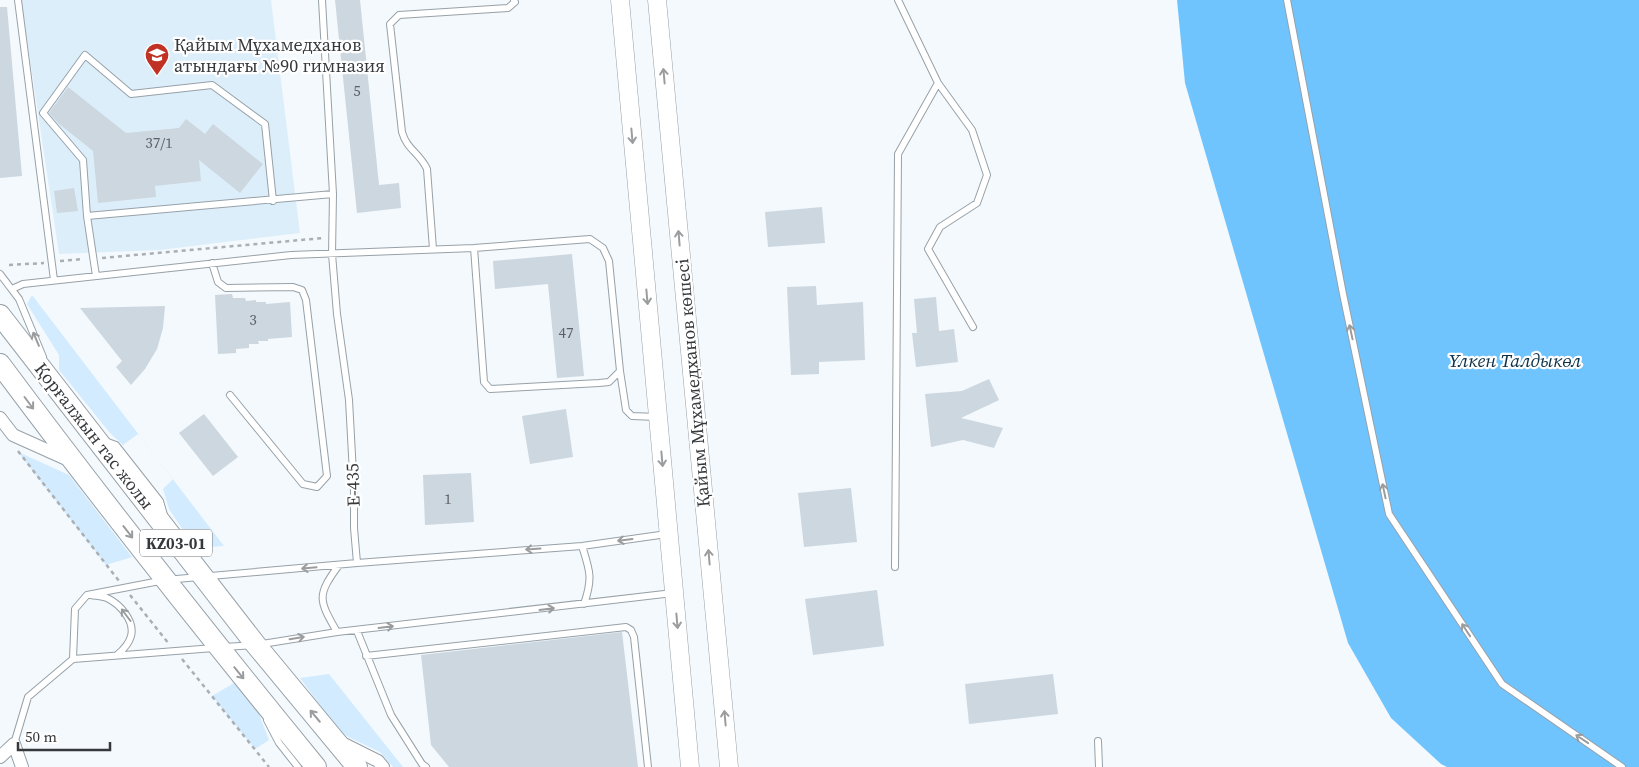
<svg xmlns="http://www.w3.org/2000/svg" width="1639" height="767" font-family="'Source Serif 4',serif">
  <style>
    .built { fill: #ddeefb }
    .green { fill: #d3ebfe }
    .water { fill: #70c4fd }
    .building { fill: #cdd7df }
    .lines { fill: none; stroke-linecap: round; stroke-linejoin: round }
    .service-casing { stroke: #97a1a8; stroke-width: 8 }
    .minor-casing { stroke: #97a1a8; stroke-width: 14 }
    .secondary-casing { stroke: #97a1a8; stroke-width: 19 }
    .primary-casing { stroke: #97a1a8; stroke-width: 22 }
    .path { stroke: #aaafb3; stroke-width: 2.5; stroke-dasharray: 4 4; stroke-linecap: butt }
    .service { stroke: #fff; stroke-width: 6 }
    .minor { stroke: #fff; stroke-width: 12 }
    .secondary { stroke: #fff; stroke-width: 18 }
    .primary { stroke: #fff; stroke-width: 20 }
    .oneway { stroke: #9a9c9e }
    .labels { text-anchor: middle; stroke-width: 4.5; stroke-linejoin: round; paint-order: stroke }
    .number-label { font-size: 15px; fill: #5c6065 }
    .shield { fill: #fff; stroke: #727476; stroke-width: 1 }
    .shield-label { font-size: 16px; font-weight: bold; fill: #36393c }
    .poi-label { font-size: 18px; fill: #36393c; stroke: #fff; text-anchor: start }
    .street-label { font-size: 18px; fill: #36393c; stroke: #fff }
    .water-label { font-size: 19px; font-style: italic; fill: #0b3047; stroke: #fff }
  </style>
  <rect width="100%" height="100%" fill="#f3f9fd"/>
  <path class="built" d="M21,0H271L300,233L160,250L59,254Z"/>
  <path class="green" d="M32,295L224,546L195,548L169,509L163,489L173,479L138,434L123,445L110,433L59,370V355L27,304Z
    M18,452L69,475L132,557L106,565Z
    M329,674L403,767H393L380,752L340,733L300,678Z
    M234,683L257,709L269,740L255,749L212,696Z"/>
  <path class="water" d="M1177,0H1639V767H1447L1441,764L1391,718L1348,643L1185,83Z"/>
  <path class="building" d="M335,0H360L379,185L399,183L401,208L357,213Z
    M0,7H7L22,176L0,178Z
    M68,87L126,133L179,128L186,119L205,134L213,124L263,164L240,193L199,160L201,181L155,186L156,197L98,203L93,151L58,123L49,113Z
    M74,188L78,211L57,213L54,191Z
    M822,207L825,243L768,247L765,212Z
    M572,254L584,376L557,378L548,284L495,289L493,261Z
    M816,286L817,305L863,302L865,360L819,362V374L791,375L787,287Z
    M232,294L233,298H245L246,301L256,300V302H266V304L290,302L292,337L268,339V341H258L259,344H249V348L236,349V353L218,354L215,295Z
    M936,297L939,331L954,329L958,362L916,367L912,333H917L914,299Z
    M165,306L163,328L157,349L145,369L131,385L116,367L122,361L80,308Z
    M989,379L999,400L961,418L1003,428L994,448L963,440L931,447L925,394L962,391Z
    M566,409L573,457L530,464L522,416Z
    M204,414L238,457L213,476L179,433Z
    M471,473L474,522L425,525L423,475Z
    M851,488L857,542L804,547L798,493Z
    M877,590L884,646L813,655L805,599Z
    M622,632L638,767H449L431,745L421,655Z
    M1053,674L1058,714L969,724L965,684Z"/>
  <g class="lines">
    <defs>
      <path id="service" d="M18,0L54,280
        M322,0L333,194L332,254L337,314L349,400L354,492V528L357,563
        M1287,0L1343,294L1389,514L1502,684L1622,767
        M938,83L972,130L987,175L977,203L940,227L928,249L973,327
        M87,216L83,160L43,113L85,55L131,94L212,85L265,124L273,201
        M433,249L427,169C419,152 407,150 402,132L390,24L399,15L508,8L515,2L514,0
        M212,263L218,282L226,288L293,287L302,290L306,300L327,476L317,487L303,484L230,395
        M0,274L19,299L43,357
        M96,276L87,216L333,194
        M12,289L23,284L291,255L474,248L590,239L603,248L609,261L620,371L609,382L599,383L490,389L484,382L474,248
        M620,371L626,410L632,416L657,417
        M105,441L116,445L160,501L164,515
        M582,546C590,571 593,578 584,604
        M895,567L898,154L938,83L898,0
        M91,595C96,596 102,596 107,598C120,604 135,621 131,636C129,644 123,650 117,655
        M357,631L391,715L422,764L426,767
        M337,632C319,600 316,596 339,565
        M224,647L256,645L337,632L673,593
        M366,656L626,627L631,630L634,637L648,767
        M73,659L214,648
        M267,720L279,743L298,767
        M1098,741L1099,767
        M14,744L28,697L73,659L75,609L87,595L165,580L357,563L582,546L667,534"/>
      <path id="minor" d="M0,418L13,435L71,461
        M340,742L378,761L383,767
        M0,757L14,744L22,767"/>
      <path id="secondary" d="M620,0L690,767
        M657,0L729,767"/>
      <path id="primary" d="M0,315L256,645L357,767
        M0,364C102,501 208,635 316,767"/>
    </defs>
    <use href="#service" class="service-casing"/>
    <use href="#minor" class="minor-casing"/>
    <use href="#secondary" class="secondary-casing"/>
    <use href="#primary" class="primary-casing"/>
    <path class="path" d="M102,258L323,238
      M60,261L84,259
      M9,265L44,263
      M18,451L119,581
      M130,595L169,644
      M182,659L269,767"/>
    <use href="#service" class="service"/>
    <use href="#minor" class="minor"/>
    <use href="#secondary" class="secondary"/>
    <use href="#primary" class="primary"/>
  </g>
  <defs><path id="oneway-shaft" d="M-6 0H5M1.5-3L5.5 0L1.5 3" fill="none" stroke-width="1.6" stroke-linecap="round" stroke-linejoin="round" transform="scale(1.25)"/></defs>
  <g class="oneway">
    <use href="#oneway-shaft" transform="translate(664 76) rotate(-95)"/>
    <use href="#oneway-shaft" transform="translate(632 136) rotate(85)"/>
    <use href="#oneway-shaft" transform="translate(679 238) rotate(-95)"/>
    <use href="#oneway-shaft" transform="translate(647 297) rotate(85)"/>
    <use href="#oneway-shaft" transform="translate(1351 332) rotate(-102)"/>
    <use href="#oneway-shaft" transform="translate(36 339) rotate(-113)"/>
    <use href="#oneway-shaft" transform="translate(29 403) rotate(53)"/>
    <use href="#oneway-shaft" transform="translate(662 459) rotate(85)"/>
    <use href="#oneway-shaft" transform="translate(1384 491) rotate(-102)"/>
    <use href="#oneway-shaft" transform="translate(128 532) rotate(52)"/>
    <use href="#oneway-shaft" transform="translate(625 540) rotate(173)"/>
    <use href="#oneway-shaft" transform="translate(533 549) rotate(176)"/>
    <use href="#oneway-shaft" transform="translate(709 557) rotate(-95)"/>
    <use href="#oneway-shaft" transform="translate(309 568) rotate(175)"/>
    <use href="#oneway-shaft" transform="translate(547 609) rotate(-7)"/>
    <use href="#oneway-shaft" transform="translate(126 615) rotate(-127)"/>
    <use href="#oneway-shaft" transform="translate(677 621) rotate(85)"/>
    <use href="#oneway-shaft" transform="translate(386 627) rotate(-7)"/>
    <use href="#oneway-shaft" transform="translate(1466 630) rotate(-123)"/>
    <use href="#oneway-shaft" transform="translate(297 638) rotate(-9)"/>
    <use href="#oneway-shaft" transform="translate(239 673) rotate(51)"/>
    <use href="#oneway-shaft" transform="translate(315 716) rotate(-130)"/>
    <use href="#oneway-shaft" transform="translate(725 718) rotate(-95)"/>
    <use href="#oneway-shaft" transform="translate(1582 739) rotate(-146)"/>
  </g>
  <defs>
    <symbol id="school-pin" viewBox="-11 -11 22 30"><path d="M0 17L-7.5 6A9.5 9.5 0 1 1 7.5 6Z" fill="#bf3224" stroke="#fff"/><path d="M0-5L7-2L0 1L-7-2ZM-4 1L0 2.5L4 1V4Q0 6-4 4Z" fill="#fff"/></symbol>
  </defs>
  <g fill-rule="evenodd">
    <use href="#school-pin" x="143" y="41" width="28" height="38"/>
  </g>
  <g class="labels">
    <g class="number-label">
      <text x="357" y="96">5</text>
      <text x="159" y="148">37/1</text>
      <text x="253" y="325">3</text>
      <text x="566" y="338">47</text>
      <text x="448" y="504">1</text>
    </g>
    <rect class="shield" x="140" y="529.5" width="72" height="27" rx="4"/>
    <g class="shield-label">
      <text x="176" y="549">KZ03-01</text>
    </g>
    <g class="poi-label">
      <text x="174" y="51">Қайым Мұхамедханов<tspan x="174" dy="21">атындағы №90 гимназия</tspan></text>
    </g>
    <g class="street-label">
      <text transform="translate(693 383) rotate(-95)" y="6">Қайым Мұхамедханов көшесі</text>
      <text transform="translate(94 436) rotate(52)" y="6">Қорғалжын тас жолы</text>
      <text transform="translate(353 485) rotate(-92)" y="6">Е-435</text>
    </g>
    <g class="water-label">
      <text x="1515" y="367">Үлкен Талдыкөл</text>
    </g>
  </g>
  <path d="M18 742v8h92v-8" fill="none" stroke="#36393c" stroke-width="2.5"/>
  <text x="25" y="742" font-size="15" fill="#36393c" stroke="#ffffff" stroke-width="4" paint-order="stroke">50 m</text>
</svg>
